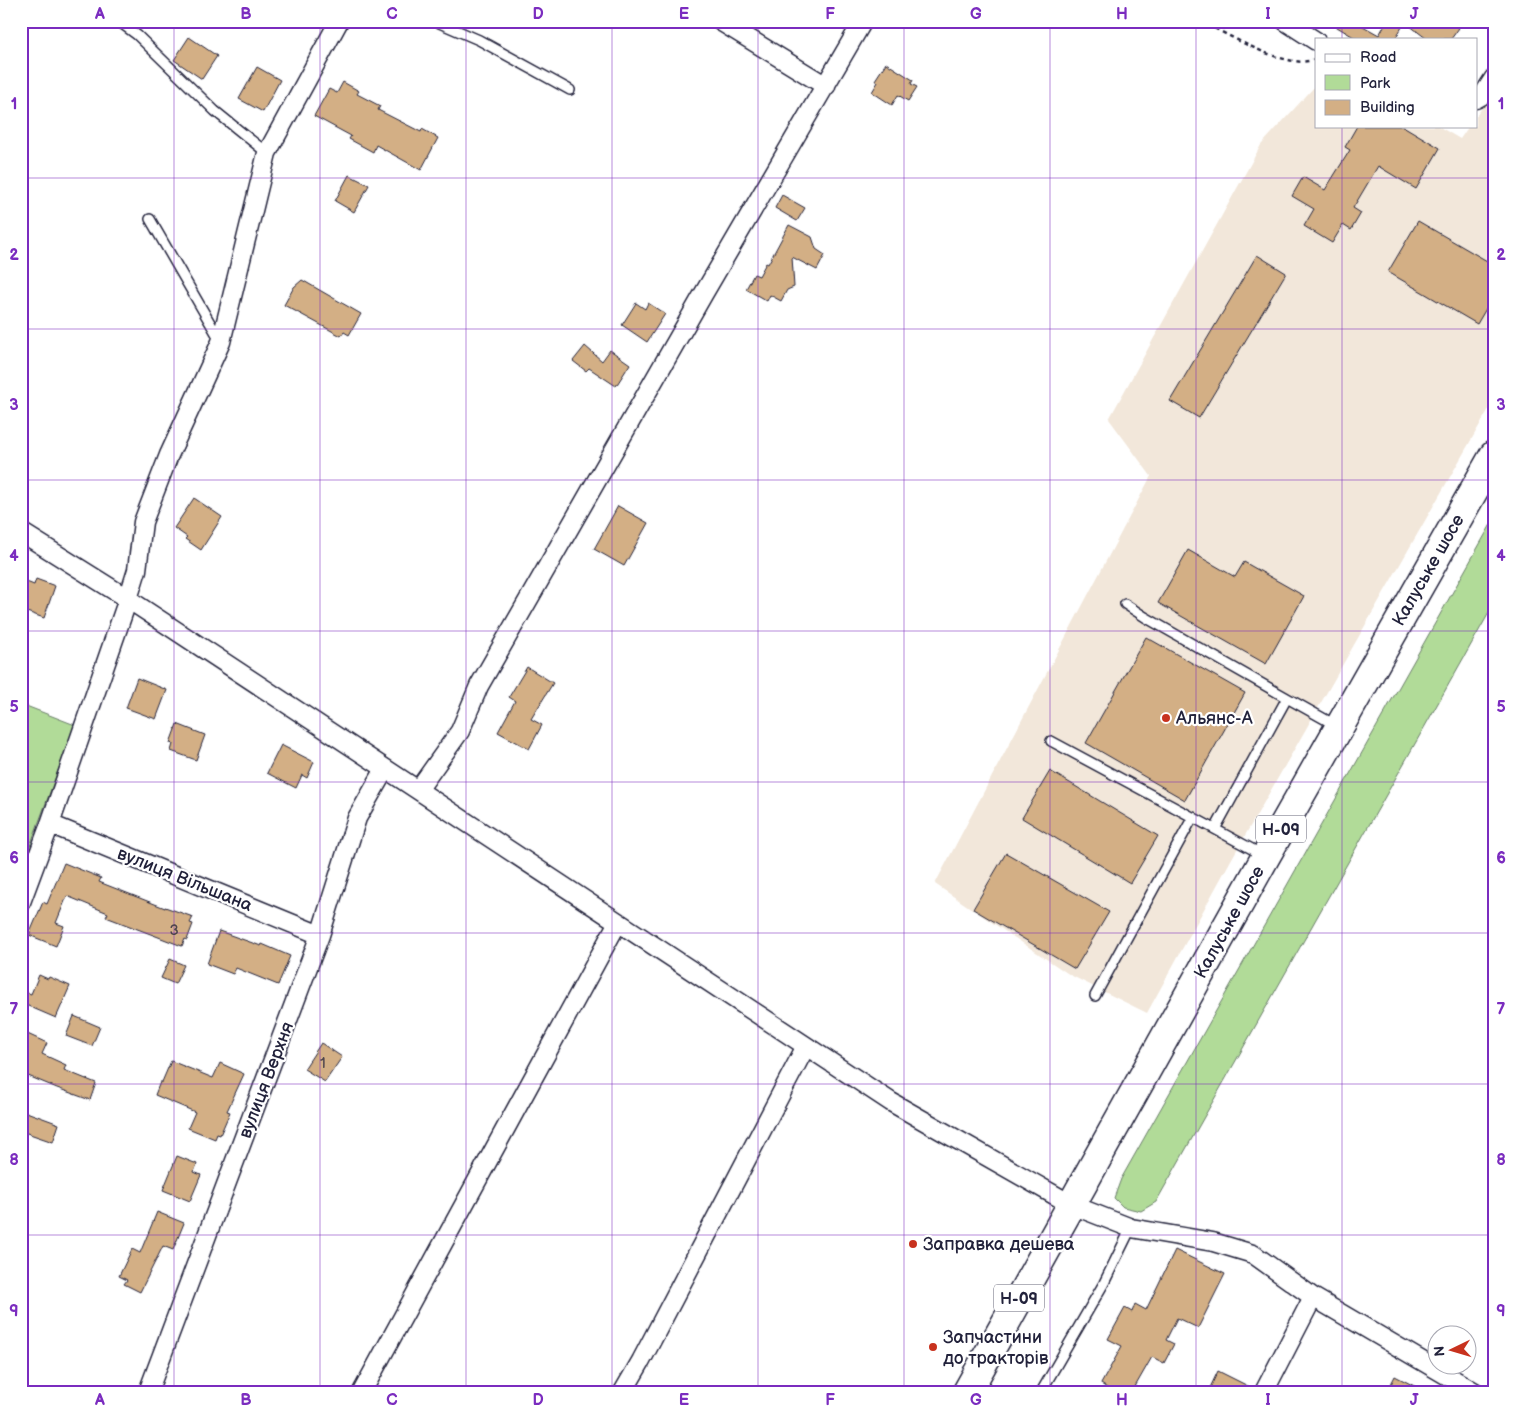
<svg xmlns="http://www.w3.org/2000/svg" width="1515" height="1413" font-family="'Balsamiq Sans',sans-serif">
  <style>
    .built { fill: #f2e7da }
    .green { fill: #b1db98; stroke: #6a7e6a }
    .building { fill: #d3af85; stroke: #22223b }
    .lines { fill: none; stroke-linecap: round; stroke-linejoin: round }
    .service-casing { stroke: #22223b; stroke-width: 12 }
    .minor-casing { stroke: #22223b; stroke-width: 21 }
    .primary-casing { stroke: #22223b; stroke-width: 31 }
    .path { stroke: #22223b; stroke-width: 2.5; stroke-dasharray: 4 4; stroke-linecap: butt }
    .service { stroke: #fff; stroke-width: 9 }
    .minor { stroke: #fff; stroke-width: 18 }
    .primary { stroke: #fff; stroke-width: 28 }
    .grid { fill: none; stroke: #7b2cbf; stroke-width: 1; stroke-opacity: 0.55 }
    .poi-dot { fill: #c8321e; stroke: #fff; stroke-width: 2 }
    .labels { text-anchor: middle; stroke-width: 4.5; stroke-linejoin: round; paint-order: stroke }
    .number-label { font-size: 15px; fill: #4e454e }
    .shield { fill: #fff; stroke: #646476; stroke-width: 1 }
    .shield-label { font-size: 16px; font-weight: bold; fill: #22223b }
    .street-label { font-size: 18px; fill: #22223b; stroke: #fff }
    .poi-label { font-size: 18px; fill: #22223b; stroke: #fff; text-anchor: start }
    .neatline { fill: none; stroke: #7b2cbf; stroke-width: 2 }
    .grid-label { font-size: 16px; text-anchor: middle; font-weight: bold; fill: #7b2cbf }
  </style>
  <rect width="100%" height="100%" fill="#fff"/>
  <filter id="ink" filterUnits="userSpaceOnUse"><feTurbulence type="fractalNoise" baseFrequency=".02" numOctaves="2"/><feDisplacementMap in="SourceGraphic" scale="10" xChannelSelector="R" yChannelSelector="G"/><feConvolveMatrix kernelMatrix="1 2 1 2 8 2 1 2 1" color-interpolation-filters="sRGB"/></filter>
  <g filter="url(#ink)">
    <path class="built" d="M1316,85V126H1438L1460,139L1469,126H1476V116L1494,92V400L1231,860L1147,1013L1070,975L935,884L1151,476L1109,419L1261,145Z"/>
    <path class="green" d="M1494,519V604L1156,1202L1141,1211L1123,1207L1114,1198L1121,1179Z
      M21,704L75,725L21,870Z"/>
    <path class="building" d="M1327,21H1354L1379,35L1387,21H1450L1459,28L1451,39H1427L1405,22L1395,39H1357Z
      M189,37L217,56L202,79L174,60Z
      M886,63L913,80L911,84L917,87L908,101L898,95L892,105L872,92L878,82L875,80Z
      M257,67L280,80L263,112L239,99Z
      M343,82L359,91L357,94L380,106L378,110L421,132L422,129L438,138L421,170L376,145L373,152L349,139L351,136L314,116L329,89L337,93Z
      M1357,126H1403L1440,148L1416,189L1378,166L1353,208L1361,213L1351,230L1343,225L1332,243L1304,226L1314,209L1292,196L1303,177L1325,190L1350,150L1345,147Z
      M349,175L369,185L354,212L335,201Z
      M782,195L805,208L797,221L775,208Z
      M1418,221L1494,265V295L1477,324L1388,272Z
      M789,225L812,237L816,249L825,255L817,270L792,257L794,287L787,290L781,301L770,295L767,301L746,289L754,274L759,276L766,263L768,264Z
      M1257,255L1286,273L1199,418L1170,401Z
      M302,280L361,314L349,335L344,332L341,336L284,305L294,287Z
      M636,303L645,309L648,303L665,314L647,342L622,325Z
      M585,346L602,361L610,350L630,364L616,386L589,368L586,371L573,361Z
      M194,498L222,517L201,550L185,539L187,537L174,528Z
      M618,506L648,523L624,566L594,549Z
      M1188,550L1235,577L1244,562L1304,596L1266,664L1158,603Z
      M36,579L55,586L44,618L21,610V588L24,581L34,585Z
      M1146,637L1245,693L1185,800L1086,743Z
      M527,667L553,683L531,719L542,725L529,749L498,732L515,701L509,697Z
      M137,678L167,690L156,719L126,708Z
      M177,724L205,735L196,760L171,751L173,744L170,743Z
      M281,745L314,762L307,778L302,775L296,788L267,773Z
      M1050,771L1158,836L1130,883L1022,818Z
      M1006,853L1109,912L1075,969L973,909Z
      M64,863L101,878L99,882L165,908V907L193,917L190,923L193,924L187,940L185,939L182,946L106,917L108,913L67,896L56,923L64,926L56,946L29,935L43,902L47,904Z
      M219,931L261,946L262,944L290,956L278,985L236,968L233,974L207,964Z
      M170,959L184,965L175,984L161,978Z
      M39,975L48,979L49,977L70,986L56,1018L21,1003V990L31,994Z
      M74,1016L100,1027L92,1046L66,1036Z
      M21,1031L47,1043L42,1054L66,1065L64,1070L96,1083L90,1100L57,1088L21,1073Z
      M321,1043L342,1057L325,1082L304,1069Z
      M171,1061L213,1078L220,1063L244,1074L227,1111L230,1112L220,1135L217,1134L215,1139L188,1128L195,1112L155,1095L160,1082H162Z
      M21,1110L59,1124L53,1142L21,1131Z
      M177,1156L197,1164L194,1172L201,1175L190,1201L163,1190Z
      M157,1212L184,1223L173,1250L163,1246L140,1292L124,1284L127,1280L119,1276L132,1249L140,1253Z
      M1175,1250L1225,1274L1198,1328L1177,1318L1166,1340L1174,1344L1164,1363L1152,1357L1132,1392H1113L1101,1384L1122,1346L1108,1339L1125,1308L1132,1312L1135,1304L1146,1310Z
      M1218,1371L1254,1389L1253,1392H1208Z
      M1395,1376L1426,1392H1387Z"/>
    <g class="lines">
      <defs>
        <path id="service" d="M118,21L137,35L215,111L267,153
          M435,21L479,40L570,90
          M150,219L220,340
          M1125,604L1145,617L1287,698L1215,829
          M1287,698L1337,726
          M1051,741L1263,855
          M1095,996L1193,817
          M1041,1392L1104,1283L1131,1228"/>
        <path id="minor" d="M720,21L826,86
          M1285,21L1316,41
          M1476,99L1483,95L1494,78
          M21,532L128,599L891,1102L1072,1205L1131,1228L1213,1242L1253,1254L1313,1297L1475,1392
          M418,790L460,731L479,686L704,293L863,21
          M50,824L320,935
          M21,902L50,824L128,599L137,570L143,522L169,455L221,342L267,153L339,21
          M148,1392L320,935L357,818L385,769
          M362,1392L618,922
          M623,1392L641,1361L806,1046
          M1264,1392L1313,1297"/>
        <path id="primary" d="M967,1392L1266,856L1494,455"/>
      </defs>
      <use href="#service" class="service-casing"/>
      <use href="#minor" class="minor-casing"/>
      <use href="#primary" class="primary-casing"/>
      <path class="path" d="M1201,21C1225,33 1293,74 1316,58"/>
      <use href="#service" class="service"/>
      <use href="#minor" class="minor"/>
      <use href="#primary" class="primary"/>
    </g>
  </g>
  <path class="grid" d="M174,21V1392M320,21V1392M466,21V1392M612,21V1392M758,21V1392M904,21V1392M1050,21V1392M1196,21V1392M1342,21V39M1342,126V1392M21,178H1494M21,329H1494M21,480H1494M21,631H1494M21,782H1494M21,933H1494M21,1084H1494M21,1235H1494"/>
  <g class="poi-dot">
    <circle cx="1166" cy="718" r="5"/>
    <circle cx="913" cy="1244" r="5"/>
    <circle cx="933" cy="1347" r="5"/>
  </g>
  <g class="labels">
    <g class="number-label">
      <text x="174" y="935">3</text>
      <text x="323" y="1068">1</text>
    </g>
    <g class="shield">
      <rect x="1256" y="815.5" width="50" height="27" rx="4"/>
      <rect x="994" y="1284.5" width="50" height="27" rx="4"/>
    </g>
    <g class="shield-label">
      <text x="1281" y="835">Н-09</text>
      <text x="1019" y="1304">Н-09</text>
    </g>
    <g class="street-label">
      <text transform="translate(1428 570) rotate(-60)" y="6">Калуське шосе</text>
      <text transform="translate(185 879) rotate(22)" y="6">вулиця Вільшана</text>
      <text transform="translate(1229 922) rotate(-61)" y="6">Калуське шосе</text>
      <text transform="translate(266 1080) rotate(-69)" y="6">вулиця Верхня</text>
    </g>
    <g class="poi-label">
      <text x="1176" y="724">Альянс-А</text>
      <text x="923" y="1250">Заправка дешева</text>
      <text x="943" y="1343">Запчастини<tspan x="943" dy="21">до тракторів</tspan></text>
    </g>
  </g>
  <rect width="1515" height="1413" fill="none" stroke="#fff" stroke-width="55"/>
  <rect x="1315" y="38" width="162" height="90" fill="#ffffff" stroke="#a7a7b1"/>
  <rect x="1325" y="54" width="25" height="8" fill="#ffffff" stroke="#a7a7b1"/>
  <text x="1360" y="62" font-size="15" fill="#22223b">Road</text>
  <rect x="1325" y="75" width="25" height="15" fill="#b1db98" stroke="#a7a7b1"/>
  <text x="1360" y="88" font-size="15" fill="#22223b">Park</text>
  <rect x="1325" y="100" width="25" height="15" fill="#d3af85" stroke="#a7a7b1"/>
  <text x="1360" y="112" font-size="15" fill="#22223b">Building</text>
  <g transform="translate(1452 1350) rotate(265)"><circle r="24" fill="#ffffff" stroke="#a7a7b1"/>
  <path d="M0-4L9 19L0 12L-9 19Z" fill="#c8321e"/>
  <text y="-8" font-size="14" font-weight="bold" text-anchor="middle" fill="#22223b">N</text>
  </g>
  <rect x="28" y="28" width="1460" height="1358" class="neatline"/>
  <g class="grid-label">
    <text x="100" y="19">A</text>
    <text x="246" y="19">B</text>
    <text x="392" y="19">C</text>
    <text x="538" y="19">D</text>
    <text x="684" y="19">E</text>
    <text x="830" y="19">F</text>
    <text x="976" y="19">G</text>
    <text x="1122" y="19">H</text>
    <text x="1268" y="19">I</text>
    <text x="1414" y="19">J</text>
    <text x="14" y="109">1</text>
    <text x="1501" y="109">1</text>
    <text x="14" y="260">2</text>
    <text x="1501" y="260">2</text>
    <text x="14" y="410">3</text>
    <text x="1501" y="410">3</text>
    <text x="14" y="561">4</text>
    <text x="1501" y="561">4</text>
    <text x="14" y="712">5</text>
    <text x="1501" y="712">5</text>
    <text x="14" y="863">6</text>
    <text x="1501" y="863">6</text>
    <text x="14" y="1014">7</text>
    <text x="1501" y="1014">7</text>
    <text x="14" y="1165">8</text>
    <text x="1501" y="1165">8</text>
    <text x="14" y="1316">9</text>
    <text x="1501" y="1316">9</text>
    <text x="100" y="1405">A</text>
    <text x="246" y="1405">B</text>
    <text x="392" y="1405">C</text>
    <text x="538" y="1405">D</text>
    <text x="684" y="1405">E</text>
    <text x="830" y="1405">F</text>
    <text x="976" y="1405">G</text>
    <text x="1122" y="1405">H</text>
    <text x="1268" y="1405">I</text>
    <text x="1414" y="1405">J</text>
  </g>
</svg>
